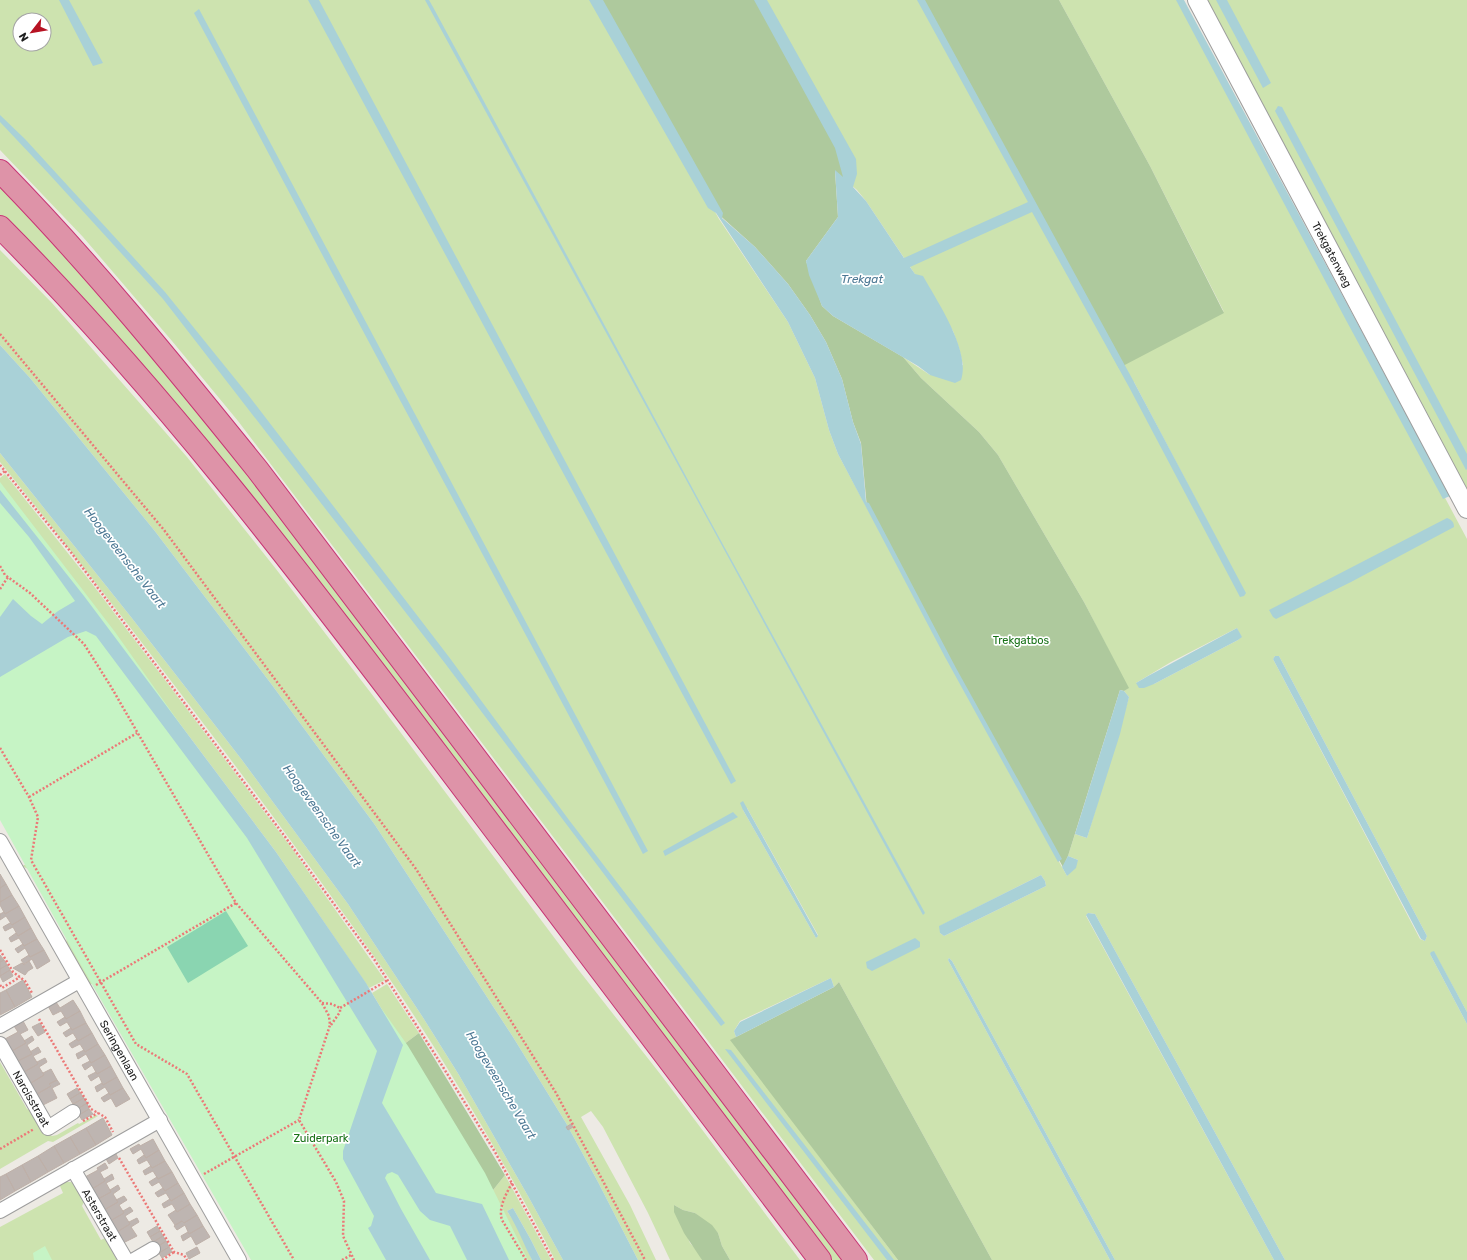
<svg xmlns="http://www.w3.org/2000/svg" width="1467" height="1260" font-family="Rubik,sans-serif">
  <style>
    .grass { fill: #cde3af; fill-rule: evenodd }
    .forest { fill: #aec99d }
    .park { fill: #c6f4c5 }
    .pitch { fill: #8ad5b1 }
    .water { fill: #a9d1d7 }
    .building { fill: #beb5b1; stroke: #beb0a8 }
    .lines { fill: none; stroke-linecap: round; stroke-linejoin: round }
    .minor-casing { stroke: #9e9e9e; stroke-width: 16 }
    .tertiary-casing { stroke: #9e9e9e; stroke-width: 20 }
    .motorway-casing { stroke: #c83575; stroke-width: 24 }
    .path { stroke: #ec7877; stroke-width: 2.5; stroke-dasharray: 2 2; stroke-linecap: butt }
    .minor { stroke: #fff; stroke-width: 14 }
    .tertiary { stroke: #fff; stroke-width: 18 }
    .motorway { stroke: #de93a8; stroke-width: 22 }
    .labels { text-anchor: middle; stroke-width: 3.5; stroke-linejoin: round; paint-order: stroke }
    .street-label { font-size: 11px; fill: #1d1d1d; stroke: #fff }
    .park-label { font-size: 11px; fill: #177116; stroke: #fff }
    .water-label { font-size: 12px; font-style: italic; fill: #4c7894; stroke: #fff }
  </style>
  <rect width="100%" height="100%" fill="#edeae4"/>
  <path class="grass" d="M0,0H598L719,219L788,322L815,378L829,430L838,454L982,723L1067,876L1078,860L1068,856L1075,834L1087,838L1129,697L1124,691L1128,688L1084,602L998,455L979,432L921,378L903,357L930,375L963,365L959,348L953,331L866,201L857,190L843,178L764,0H920L1224,312L1150,166L1059,0H1179L1467,539V1012L1434,952L1430,954L1467,1024V1260H1285L1095,914L1088,913L1086,916L1274,1260H1115L952,961L949,958L948,960L1110,1260H992L839,982L834,987L831,978L740,1021L734,1031L736,1037L731,1040L898,1260H874L238,421L172,341L83,237L0,150ZM20,20H44V44H20ZM1134,382L1245,593L1130,383ZM1237,628L1241,637L1238,640L1154,684L1136,683L1171,662ZM1275,656H1279L1427,936L1425,941L1420,939L1273,659ZM747,808L818,935L816,938L743,810ZM1041,875L1045,881L1046,886L944,936L940,933V926Z
    M1202,0H1467V498Z
    M0,187L64,254L155,356L233,456L844,1260H830L28,244L0,216Z
    M0,250L52,303L187,457L276,569L377,701L577,968L661,1075L800,1260H730L722,1246L718,1233L695,1213L683,1210L674,1205L690,1243L700,1254L702,1260H670L648,1213L603,1127L591,1111L581,1117L630,1205L656,1260H638L598,1182L566,1123L513,1037L375,825L272,685L154,530L30,378L0,345Z
    M0,453L131,617L242,760L348,904L422,1016L459,1075L528,1196L563,1260H555C502,1157 444,1057 378,962C329,892 279,824 228,756C153,657 78,558 0,462Z
    M5,474L90,581L165,680L293,850L385,980L369,988L276,852L84,596L0,490V478Z
    M29,863L96,981L90,985L66,943L67,937L30,870L22,866Z
    M387,984L419,1033L403,1045L372,993Z
    M0,1062L27,1109L30,1110L44,1132L52,1136L57,1135L78,1123L79,1124L96,1115L98,1116L53,1142L48,1141L0,1169Z
    M505,1175L551,1260H541L531,1240L513,1208L507,1211L517,1226L532,1260H509L482,1204Z
    M63,1182H71L74,1184L84,1202L82,1206L101,1240L105,1238L117,1260H0V1227L63,1193L60,1186Z"/>
  <path class="forest" d="M599,0H764L853,157L843,178L835,171L838,217L806,261L822,306L833,316L903,357L921,378L979,432L998,455L1084,602L1129,688L1124,691L1120,690L1068,856L1063,867L982,723L867,508L861,443L853,422L842,379L826,342L810,315L788,284L755,247L715,211Z
    M920,0H1059L1150,166L1224,313L1119,368Z
    M839,982L992,1260H898L730,1040L834,987Z
    M419,1033L505,1175L482,1204L403,1045Z
    M674,1205L683,1210L695,1213L712,1225L718,1233L722,1246L730,1260H702L684,1233L674,1212Z"/>
  <path class="park" d="M0,482L115,632L408,1046L485,1173L528,1260H251L78,960L0,820Z
    M45,1246L52,1260H34L33,1253Z"/>
  <path class="pitch" d="M226,911L248,946L188,983L167,947Z"/>
  <path class="water" d="M59,0H69L103,63L93,66Z
    M308,0H319L736,781L731,784Z
    M425,0H429L433,7L709,519L925,913L923,915Z
    M589,0H603L723,213L722,218L755,247L788,284L810,315L826,342L842,379L853,422L861,444L866,502L869,503L956,668L1062,859L1058,862L945,657L838,454L829,430L815,378L788,322L716,213L708,208Z
    M754,0H767L856,159L857,174L853,187L866,201L904,258L1028,202L917,0H925L1134,382L1246,593L1244,596L1240,597L1129,387L1032,212L910,267L915,274L923,276C937,301 971,351 961,380L955,383L930,375L918,366L833,316L822,306L809,275L806,261L838,217L835,170L843,177L835,148Z
    M1176,0H1184L1450,496L1443,499L1347,322Z
    M1216,0H1227L1271,83L1263,88Z
    M199,9L648,851L643,854L333,275L194,13Z
    M1278,106L1282,107L1467,454V469L1466,470L1275,111Z
    M0,115L25,139L165,292L249,396L449,657L569,820L725,1023L721,1026L656,943L444,662L163,299L49,174L0,122Z
    M0,345L30,378L154,530L272,685L375,825L513,1037L566,1123L598,1182L638,1260H563L528,1196L459,1075L422,1016L348,904L242,760L131,617L0,453Z
    M0,490L84,596L276,852L366,983L403,1045L382,1103L436,1193L482,1204L509,1260H467L450,1226L430,1220L420,1211L398,1175L392,1172L387,1174L385,1178L401,1209L430,1260H386L368,1228L371,1226L374,1216L343,1159V1151L377,1051L247,838L96,636L86,631L68,637L0,677V617L13,599L31,616L42,624L58,611L75,601L29,537L0,503Z
    M1447,518C1452,520 1454,522 1454,527L1351,582L1276,619L1273,617L1269,610Z
    M1237,628L1242,637L1238,640L1154,684L1144,688H1139L1136,683L1148,676Z
    M1275,656H1279L1427,936L1425,941L1421,939L1273,659Z
    M1120,690L1124,691L1129,697L1120,734L1087,838L1075,834Z
    M743,801L818,936L816,938L743,810L740,803Z
    M733,812L738,817L665,856L663,851Z
    M1068,856L1078,860L1076,868L1067,876L1062,867Z
    M1041,875L1045,881L1046,886L944,936L940,933L939,926Z
    M1088,913L1095,914L1285,1260H1274L1086,915Z
    M915,938L920,942V947L872,971L867,968L866,962Z
    M1434,951L1467,1012V1024L1430,954L1431,952Z
    M949,958L952,961L1115,1260H1110L948,960Z
    M831,978L834,987L736,1037L734,1031L740,1022Z
    M725,1049L731,1050L894,1260H887Z
    M513,1208L531,1240L541,1260H532C523,1243 517,1226 507,1211Z"/>
  <path class="building" d="M0,874L6,884L0,888Z
    M6,884L12,895L0,902V888Z
    M12,895L19,906L5,914L0,905V902Z
    M19,906L25,917L12,925L6,916L0,920V914L4,912L5,914Z
    M25,917L31,928L18,936L13,927L5,931L3,927L10,923L12,925Z
    M31,928L37,939L24,946L19,938L11,942L9,938L16,933L18,936Z
    M37,939L44,950L30,957L25,948L18,953L15,949L23,944L24,946Z
    M44,950L50,961L37,969L32,959L24,964L21,960L29,955L30,957Z
    M0,955L4,960L0,962Z
    M4,960L7,965L0,969V962Z
    M29,961L33,968L28,971L25,975L13,968L22,963L24,965Z
    M7,965L10,970L0,976V969Z
    M10,970L13,976L3,982L0,976Z
    M23,980L32,997L15,1007L6,990Z
    M6,990L15,1007L0,1015V993Z
    M73,1000L80,1011L66,1019L61,1011L53,1015L48,1006L56,1002L60,1008Z
    M80,1011L86,1023L72,1030L67,1022L60,1026L57,1022L65,1017L66,1019Z
    M23,1021L28,1030L20,1034L26,1043L12,1051L5,1039L18,1032L14,1026Z
    M40,1023L45,1032L38,1036L32,1027Z
    M86,1023L92,1033L78,1041L73,1033L66,1037L63,1033L71,1028L72,1030Z
    M92,1033L98,1044L85,1052L80,1044L72,1048L69,1044L77,1039L78,1041Z
    M32,1036L34,1040L27,1045L32,1054L18,1061L12,1051L26,1043L24,1041Z
    M98,1044L105,1055L91,1063L86,1054L78,1059L76,1054L84,1050L85,1052Z
    M38,1047L41,1052L33,1056L38,1064L24,1072L18,1061L32,1054L30,1052Z
    M105,1055L111,1066L97,1074L92,1065L85,1070L82,1065L90,1061L91,1063Z
    M45,1058L47,1062L39,1067L44,1075L31,1083L24,1072L38,1064L37,1062Z
    M111,1066L117,1077L103,1085L99,1076L91,1081L88,1076L96,1072L97,1074Z
    M51,1069L57,1080L49,1084L51,1086L37,1094L31,1083L44,1075L43,1073Z
    M117,1077L123,1088L110,1095L105,1087L97,1092L95,1087L102,1083L103,1085Z
    M57,1080L60,1084L52,1088L57,1098L43,1105L37,1094L51,1086L49,1084Z
    M77,1088L80,1093L70,1099L67,1094Z
    M123,1088L130,1099L116,1107L111,1098L104,1102L101,1098L109,1093L110,1095Z
    M80,1093L84,1098L73,1104L70,1099Z
    M84,1098L87,1103L76,1110L73,1104Z
    M87,1103L89,1109L79,1115L76,1110Z
    M89,1109L93,1114L82,1120L79,1115Z
    M103,1118L112,1135L96,1145L86,1128Z
    M571,1124L573,1127L568,1130L566,1127Z
    M86,1128L96,1145L80,1154L70,1137Z
    M70,1137L80,1154L64,1163L54,1146Z
    M153,1139L159,1150L146,1158L141,1149L133,1154L130,1149L139,1144L140,1146Z
    M54,1146L64,1163L48,1172L38,1156Z
    M159,1150L165,1161L152,1168L147,1160L139,1164L137,1160L144,1155L146,1158Z
    M115,1152L118,1158L109,1164L105,1157Z
    M38,1156L48,1172L31,1182L22,1165Z
    M165,1161L172,1172L158,1179L153,1171L145,1175L143,1171L151,1166L152,1168Z
    M105,1163L108,1168L100,1172L105,1181L92,1189L85,1177L98,1170L97,1168Z
    M22,1165L31,1182L15,1191L6,1174Z
    M172,1172L178,1183L165,1191L159,1182L152,1186L149,1182L157,1177L158,1179Z
    M6,1174L15,1191L0,1200V1177Z
    M112,1174L114,1179L106,1183L111,1192L98,1199L92,1189L105,1181L104,1179Z
    M178,1183L184,1193L171,1201L166,1193L158,1197L155,1193L163,1188L165,1191Z
    M118,1185L120,1189L113,1194L118,1202L104,1210L98,1199L111,1192L110,1190Z
    M184,1193L190,1204L177,1212L172,1204L164,1208L162,1204L170,1199L171,1201Z
    M124,1196L127,1200L119,1205L124,1213L110,1221L104,1210L118,1202L116,1200Z
    M190,1204L197,1215L184,1223L182,1221L175,1225L168,1215L176,1210L177,1212Z
    M130,1207L133,1211L125,1216L130,1224L117,1232L110,1221L124,1213L123,1211Z
    M197,1215L203,1226L189,1234L185,1225L177,1230L174,1226L182,1221L184,1223Z
    M137,1218L139,1222L131,1227L137,1236L123,1243L117,1232L130,1224L129,1222Z
    M157,1226L160,1231L150,1237L147,1232Z
    M203,1226L210,1237L196,1245L191,1236L183,1241L181,1236L188,1232L189,1234Z
    M160,1231L163,1236L153,1242L150,1237Z
    M163,1236L166,1241L156,1248L153,1242Z
    M166,1241L169,1247L159,1253L156,1248Z
    M169,1247L172,1252L162,1258L159,1253Z
    M197,1247L200,1253L189,1259L186,1253Z"/>
  <g class="lines">
    <defs>
      <g id="minor">
        <path id="s1" d="M0,841L239,1260"/>
        <path d="M0,1026L79,981"/>
        <path id="s2" d="M0,1044L48,1128L73,1112"/>
        <path id="s3" d="M73,1169L126,1260"/>
        <path d="M0,1211L160,1120"/>
        <path d="M134,1260L153,1249"/>
      </g>
      <g id="tertiary">
        <path id="s4" d="M1197,0L1467,509"/>
      </g>
      <path id="motorway" d="M0,171C92,265 175,367 257,469L856,1260
        M0,227C161,389 298,570 436,752C564,921 692,1091 820,1260"/>
    </defs>
    <use href="#minor" class="minor-casing"/>
    <use href="#tertiary" class="tertiary-casing"/>
    <use href="#motorway" class="motorway-casing"/>
    <path class="path" d="M0,334L164,530L416,869L556,1093L645,1260
      M0,465L70,551L283,834L374,959L443,1067L495,1152L553,1260
      M0,475L5,471
      M0,566L5,575L30,593L84,644L110,685L236,903L322,1003L329,1016L330,1025L299,1120L336,1182L344,1201L343,1236L354,1260
      M0,589L8,577
      M0,748L29,797L38,817L31,860L136,1044L187,1074L294,1260
      M29,797L137,733
      M0,950L13,972L25,981L32,993
      M0,985L2,988L20,977
      M96,985L236,903
      M322,1003L332,1004L340,1008
      M39,1019L91,1109L105,1117L113,1132
      M331,1025L340,1012V1008L388,980
      M83,1121L98,1113
      M0,1149L34,1129
      M119,1158L174,1252L184,1255L187,1260
      M204,1174L299,1120
      M512,1183C506,1194 498,1208 502,1220L526,1260
      M162,1260L174,1252
      M342,1260L351,1255"/>
    <use href="#minor" class="minor"/>
    <use href="#tertiary" class="tertiary"/>
    <use href="#motorway" class="motorway"/>
  </g>
  <g class="labels">
    <g class="street-label">
      <text dy="4" stroke="none"><textPath href="#s4" startOffset="288">Trekgatenweg</textPath></text>
      <text dy="4" stroke="none"><textPath href="#s1" startOffset="241">Seringenlaan</textPath></text>
      <text dy="4" stroke="none"><textPath href="#s2" startOffset="63">Narcisstraat</textPath></text>
      <text dy="4" stroke="none"><textPath href="#s3" startOffset="53">Asterstraat</textPath></text>
    </g>
    <g class="park-label">
      <text x="1021" y="644">Trekgatbos</text>
      <text x="321" y="1142">Zuiderpark</text>
    </g>
    <g class="water-label">
      <text x="862" y="283">Trekgat</text>
      <text transform="translate(125 558) rotate(52)" y="4">Hoogeveensche Vaart</text>
      <text transform="translate(322 816) rotate(54)" y="4">Hoogeveensche Vaart</text>
      <text transform="translate(501 1085) rotate(59)" y="4">Hoogeveensche Vaart</text>
    </g>
  </g>
  <g transform="translate(32 32) rotate(239)"><circle r="19" fill="#ffffff" stroke="#a5a5a5"/>
  <path d="M0-3L7 15L0 10L-7 15Z" fill="#b71323"/>
  <text y="-6" font-size="11" font-weight="bold" text-anchor="middle" fill="#1d1d1d">N</text>
  </g>
</svg>
